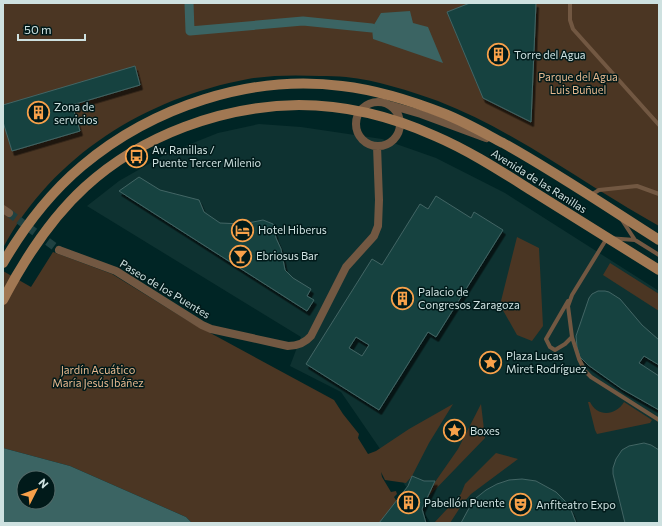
<svg xmlns="http://www.w3.org/2000/svg" width="662" height="526" font-family="Commissioner,sans-serif">
  <style>
    .built { fill: #0e3231 }
    .green { fill: #4b3623 }
    .water { fill: #3b6463; fill-rule: evenodd }
    .lines { fill: none; stroke-linecap: round; stroke-linejoin: round }
    .canal { stroke: #3b6463; stroke-width: 9 }
    .building { fill: #174241; stroke: #426564; fill-rule: evenodd; filter: url(#shadow) }
    .street-tunnel { stroke: #1f4141; stroke-width: 8; stroke-dasharray: 8 4; stroke-linecap: butt }
    .lane { stroke: #725842; stroke-width: 4 }
    .street { stroke: #725842; stroke-width: 8 }
    .secondary { stroke: #a17853; stroke-width: 10 }
    .labels { text-anchor: middle; stroke-width: 3; stroke-linejoin: round; paint-order: stroke }
    .poi-label { font-size: 11px; fill: #cee1e0; stroke: #011a1a; text-anchor: start }
    .park-label { font-size: 11px; fill: #e6b88f; stroke: #011a1a }
    .street-label { font-size: 11px; fill: #cee1e0; stroke: #011a1a }
  </style>
  <defs>
    <filter id="shadow"><feDropShadow dx="2.5" dy="4.5" stdDeviation="0" flood-color="#0009"/></filter>
  </defs>
  <rect width="100%" height="100%" fill="#002525"/>
  <path class="built" d="M259,124L301,127L382,139L436,158L505,193L659,291V523H431L341,392L290,366L301,337L87,206L119,181L168,153L218,133Z"/>
  <path class="green" d="M3,3H659V226C638,214 618,202 597,189C546,157 495,123 438,101C410,91 376,80 346,77C338,76 328,76 320,76C296,75 271,75 248,79C146,98 53,155 3,248Z
    M517,237L539,248L543,326L532,341L517,335L500,305Z
    M53,252L112,274L190,322L334,400L343,414L359,434L358,438L368,454L376,451L409,429L453,404L429,443L412,476L406,483L385,480L381,472L382,477L391,492L396,491L397,494L394,497L410,523H192L186,517L70,466L3,448V271L31,287Z
    M610,263L659,294V311L603,275Z
    M588,402H590C597,417 616,416 624,402L652,420L650,423L597,434L595,430Z
    M481,404L485,438L427,498L435,482L458,449Z
    M496,453L518,459L471,494L463,503L450,523H434L461,494L465,484Z"/>
  <path class="water" d="M410,11L413,23L428,27L443,63L373,39L372,28L381,13Z
    M3,448L70,466L186,517L192,523H3ZM24,478H48V502H24Z"/>
  <g class="lines">
    <path class="canal" d="M189,3L190,31L303,21L372,28"/>
  </g>
  <path class="building" d="M470,3H536L531,122L483,98L447,12Z
    M135,66L140,85L72,105L80,131L12,151L3,122V105Z
    M139,177L160,190L199,200L204,212L220,223L243,224L263,220L273,224L276,238L281,249L285,270L293,278L311,289L307,296L314,300L307,311L119,191Z
    M436,196L471,218L474,212L503,230L436,337L428,332L379,410L306,364L372,259L382,265L420,204L428,209ZM356,337L369,345L362,356L349,348Z
    M598,291H605L609,292L620,299L642,325L659,340V365L644,356L639,363L659,376V410L622,389L588,365L580,357L577,347L576,336L589,298L592,294Z
    M644,443L651,445L659,450V523H625L613,474V468L616,459L622,450L629,446Z
    M412,476L424,481H435L422,509L426,523H379L408,486Z
    M522,479L536,481L556,492L565,501L571,510L576,523H461L468,510L476,498L486,490L497,484L509,480Z"/>
  <g class="lines">
    <path class="street-tunnel" d="M9,213L59,250"/>
    <path class="lane" d="M570,3V20L573,29L659,125
      M591,195L599,190L637,186L659,194
      M622,220L635,240L659,255
      M635,240L607,238L572,295L568,306L572,337L579,359L585,371L591,377L659,420
      M568,301L546,339L550,347L555,350L565,344L572,337"/>
    <path class="street" d="M356 124a22 22 0 1 1 44 0a22 22 0 1 1-44 0Z
      M390,105L421,114L486,138
      M3,209L9,213
      M59,250L116,271L202,325L211,329L288,346C298,346 305,343 311,336L346,267L374,236L378,226L379,200L377,146"/>
    <path class="secondary" d="M3,263C24,227 50,193 82,166C152,107 251,74 342,86C377,90 412,101 445,114C465,122 484,133 503,143C557,173 607,207 659,240
      M3,300C25,258 50,219 85,187C142,135 222,106 299,105C345,105 393,117 435,136C470,151 502,172 534,192C575,218 617,244 659,270"/>
  </g>
  <defs>
    <symbol id="building-ring" viewBox="-11 -11 22 22"><circle r="9.5" fill="#011a1a" stroke="#f8a14a" stroke-width="1.5"/><path d="M-4-6H4V6H1V3H-1V6H-4ZM-2.5-4.3h1.7v1.8h-1.7ZM.8-4.3h1.7v1.8H.8ZM-2.5-1h1.7V.8h-1.7ZM.8-1h1.7V.8H.8Z" fill="#f8a14a"/></symbol>
    <symbol id="bus-ring" viewBox="-11 -11 22 22"><circle r="9.5" fill="#011a1a" stroke="#f8a14a" stroke-width="1.5"/><path d="M-5-6H5V4H4V6H2V4H-2V6H-4V4H-5ZM-3.5-4V0h7V-4ZM-3.5 1.2v1.5H-2V1.2ZM2 1.2v1.5H3.5V1.2Z" fill="#f8a14a"/></symbol>
    <symbol id="hotel-ring" viewBox="-11 -11 22 22"><circle r="9.5" fill="#011a1a" stroke="#f8a14a" stroke-width="1.5"/><path d="M-6-4.5h1.5V1H6V5H4.5V3h-9V5H-6ZM-4 0a1.8 1.8 0 1 1 3.6 0ZM.5 0V-2.5h3Q6-2.5 6 0Z" fill="#f8a14a"/></symbol>
    <symbol id="bar-ring" viewBox="-11 -11 22 22"><circle r="9.5" fill="#011a1a" stroke="#f8a14a" stroke-width="1.5"/><path d="M-6-5H6L.8 .8V4.5H3.5V6h-7V4.5H-.8V.8Z" fill="#f8a14a"/></symbol>
    <symbol id="sight-ring" viewBox="-11 -11 22 22"><circle r="9.5" fill="#011a1a" stroke="#f8a14a" stroke-width="1.5"/><path d="M0-6L1.8-2.2L6-1.7L2.9 1.2L3.7 5.4L0 3.3L-3.7 5.4L-2.9 1.2L-6-1.7L-1.8-2.2Z" fill="#f8a14a"/></symbol>
    <symbol id="theatre-ring" viewBox="-11 -11 22 22"><circle r="9.5" fill="#011a1a" stroke="#f8a14a" stroke-width="1.5"/><path d="M-5-5.5Q0-4 5-5.5V0Q5 5 0 6Q-5 5-5 0ZM-3.3-2.5H-1v1.5H-3.3ZM1-2.5H3.3v1.5H1ZM-2.8 1Q0 5.5 2.8 1Z" fill="#f8a14a"/></symbol>
  </defs>
  <g fill-rule="evenodd">
    <use href="#building-ring" x="486" y="42" width="25" height="25"/>
    <use href="#building-ring" x="26" y="100" width="25" height="25"/>
    <use href="#bus-ring" x="124" y="144" width="25" height="25"/>
    <use href="#hotel-ring" x="230" y="218" width="25" height="25"/>
    <use href="#bar-ring" x="228" y="244" width="25" height="25"/>
    <use href="#building-ring" x="390" y="286" width="25" height="25"/>
    <use href="#sight-ring" x="478" y="350" width="25" height="25"/>
    <use href="#sight-ring" x="442" y="418" width="25" height="25"/>
    <use href="#building-ring" x="396" y="490" width="25" height="25"/>
    <use href="#theatre-ring" x="508" y="492" width="25" height="25"/>
  </g>
  <g class="labels">
    <g class="poi-label">
      <text x="514" y="59">Torre del Agua</text>
      <text x="54" y="111">Zona de<tspan x="54" dy="13">servicios</tspan></text>
      <text x="152" y="154">Av. Ranillas /<tspan x="152" dy="13">Puente Tercer Milenio</tspan></text>
      <text x="258" y="234">Hotel Hiberus</text>
      <text x="256" y="260">Ebriosus Bar</text>
      <text x="418" y="296">Palacio de<tspan x="418" dy="13">Congresos Zaragoza</tspan></text>
      <text x="506" y="360">Plaza Lucas<tspan x="506" dy="13">Miret Rodríguez</tspan></text>
      <text x="470" y="435">Boxes</text>
      <text x="424" y="507">Pabellón Puente</text>
      <text x="536" y="509">Anfiteatro Expo</text>
    </g>
    <g class="park-label">
      <text x="578" y="81">Parque del Agua<tspan x="578" dy="13">Luis Buñuel</tspan></text>
      <text x="98" y="374">Jardín Acuático<tspan x="98" dy="13">María Jesús Ibáñez</tspan></text>
    </g>
    <g class="street-label">
      <text transform="translate(539 181) rotate(32)" y="4">Avenida de las Ranillas</text>
      <text transform="translate(165 289) rotate(31)" y="4">Paseo de los Puentes</text>
    </g>
  </g>
  <rect width="662" height="526" fill="none" stroke="#cee1e0" stroke-width="8"/>
  <g transform="translate(36 490) rotate(48)"><circle r="19" fill="#011a1a" stroke="#536a69"/>
  <path d="M0-3L7 15L0 10L-7 15Z" fill="#f8a14a"/>
  <text y="-6" font-size="11" font-weight="bold" text-anchor="middle" fill="#cee1e0">N</text>
  </g>
  <path d="M18 34v6h67v-6" fill="none" stroke="#cee1e0" stroke-width="2"/>
  <text x="24" y="34" font-size="12" fill="#cee1e0" stroke="#011a1a" stroke-width="3" paint-order="stroke">50 m</text>
</svg>
